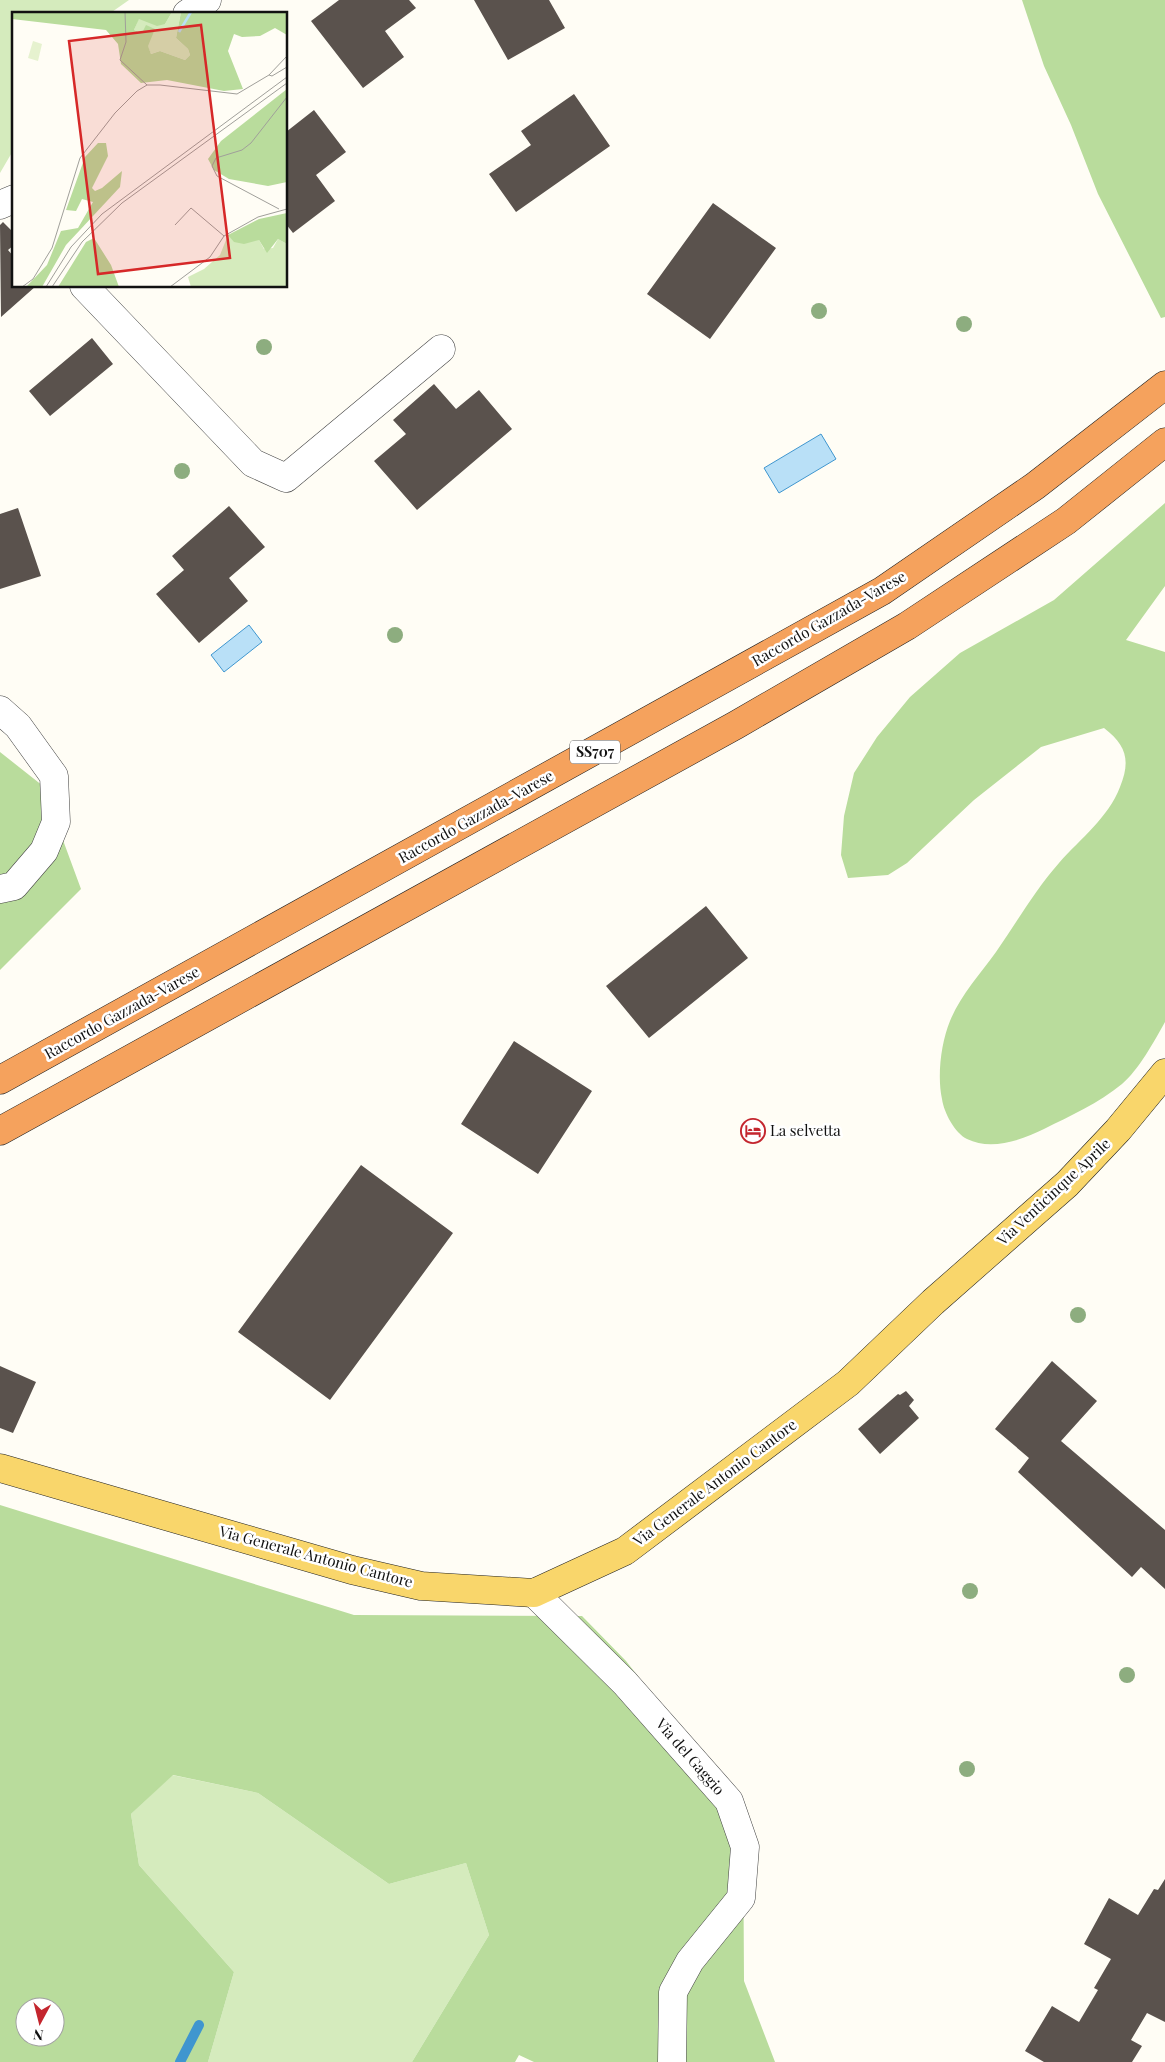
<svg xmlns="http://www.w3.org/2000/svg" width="1165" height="2062" font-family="'Playfair Display',serif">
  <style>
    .green { fill: #d5ebbd }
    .forest { fill: #b9dc9c; fill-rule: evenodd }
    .water { fill: #b9e0f7; stroke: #3f96cf }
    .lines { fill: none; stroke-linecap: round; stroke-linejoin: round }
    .stream { stroke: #3f96cf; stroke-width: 10 }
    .building { fill: #5a524d }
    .minor-casing { stroke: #444; stroke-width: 29 }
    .major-casing { stroke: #222; stroke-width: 29 }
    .highway-casing { stroke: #222; stroke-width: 29 }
    .minor { stroke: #fff; stroke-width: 28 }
    .major { stroke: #f9d66b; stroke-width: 28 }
    .highway { stroke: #f5a25d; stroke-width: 28 }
    .tree { fill: #8dad7f }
    .labels { text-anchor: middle; stroke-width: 5; stroke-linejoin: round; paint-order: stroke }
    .shield { fill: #fff; stroke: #585858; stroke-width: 1 }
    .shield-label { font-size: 14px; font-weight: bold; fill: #111 }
    .street-label { font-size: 15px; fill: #111; stroke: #fff }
    .poi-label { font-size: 15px; fill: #111; stroke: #fff; text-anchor: start }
    .inset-river { fill: none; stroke: #b9e0f7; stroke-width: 2.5 }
    .inset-road { fill: none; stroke: #a09f9a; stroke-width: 1 }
    .view { fill: #d62828; fill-opacity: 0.15; stroke: #d62828; stroke-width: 2.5 }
    .inset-edge { fill: none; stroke: #111; stroke-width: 2.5 }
  </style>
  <rect width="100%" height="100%" fill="#fffdf5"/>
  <path class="green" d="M0,0H129L109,14H14V149L0,173Z
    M172,1775L258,1793L389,1884L466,1863L489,1935L412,2062H208L234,1972L139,1865L131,1814Z"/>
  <path class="forest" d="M1022,0H1165V317L1161,318L1098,194L1071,125L1044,66Z
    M1165,503V586L1126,640L1165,652V1022C1155,1040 1138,1071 1122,1084C1099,1103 1070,1116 1044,1129C1022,1140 991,1151 967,1139C955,1133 944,1113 942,1099C937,1076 941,1043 950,1021C960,996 980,974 996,952C1017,922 1035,890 1059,863C1081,838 1108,818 1120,787C1131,760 1126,745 1104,728L1041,747L974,800L907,863L888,875L848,878L841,855L844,816L854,773L877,737L910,697L960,653L1054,600Z
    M0,752L43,786L81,889L0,970Z
    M0,1505L354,1615L582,1616L626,1661L743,1810L744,1981L775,2062H534L519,2055L515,2062H412L489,1935L466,1863L389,1884L258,1793L173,1775L131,1814L139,1865L234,1972L208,2062H0ZM25,2007H55V2037H25Z"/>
  <path class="water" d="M821,434L836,459L779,493L764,468Z
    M249,625L262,642L224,672L211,655Z"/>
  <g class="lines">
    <path class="stream" d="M180,2062L199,2025"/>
  </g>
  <path class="building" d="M339,0H409L416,8L385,31L404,57L363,88L311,21Z
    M474,0H549L565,28L508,60Z
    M574,94L610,146L516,212L489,174L531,145L521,131Z
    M314,110L346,152L316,175L335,201L293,233L286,224V132Z
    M713,203L776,248L710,339L647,294Z
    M3,222L14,233V245L8,250L14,257V286H36L1,317L0,225Z
    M92,338L113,364L50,416L29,391Z
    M434,384L456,409L479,390L512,429L417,510L374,461L406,434L393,420Z
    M229,506L265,547L229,578L248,601L199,643L156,594L184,570L172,556Z
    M18,508L41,576L0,589V514Z
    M706,906L748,958L649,1038L606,986Z
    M514,1041L592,1091L538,1174L461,1124Z
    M361,1165L453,1233L330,1400L238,1332Z
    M1052,1361L1097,1401L1061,1441L1165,1530V1589L1141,1567L1132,1577L1018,1472L1029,1458L995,1429Z
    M0,1366L36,1382L13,1433L0,1428Z
    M906,1391L914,1400L909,1406L919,1418L880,1454L858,1429L898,1394L900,1395Z
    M1165,1879V2022L1147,2013L1131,2040L1142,2046L1132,2062H1044L1025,2051L1052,2006L1079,2022L1098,1990L1094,1988L1111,1959L1084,1944L1109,1898L1138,1915L1154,1889L1158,1890Z"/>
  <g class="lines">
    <defs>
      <path id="minor" d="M187,14L207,0
        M0,205L14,199
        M84,286L253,463L286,478L441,349
        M0,710L18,726L54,776L56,822L44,851L14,886L0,889
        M534,1593L625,1683L729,1801L745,1847L741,1898L690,1961L673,1992L672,2062"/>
      <path id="major" d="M0,1468L352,1570L421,1586L534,1593L625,1551L848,1383L933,1302L1067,1184L1118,1130L1165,1073"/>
      <path id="highway" d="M0,1080L882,591L1035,486L1165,385
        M0,1131L736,725L907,626L1066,521L1165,442"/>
    </defs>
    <use href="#minor" class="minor-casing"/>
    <use href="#major" class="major-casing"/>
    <use href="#highway" class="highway-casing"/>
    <use href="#minor" class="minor"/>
    <use href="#major" class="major"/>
    <use href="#highway" class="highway"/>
  </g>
  <g class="tree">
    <circle cx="819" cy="311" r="8"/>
    <circle cx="964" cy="324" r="8"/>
    <circle cx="264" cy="347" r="8"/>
    <circle cx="182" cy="471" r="8"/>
    <circle cx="395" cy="635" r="8"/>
    <circle cx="1078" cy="1315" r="8"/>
    <circle cx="970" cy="1591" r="8"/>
    <circle cx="1127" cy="1675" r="8"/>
    <circle cx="967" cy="1769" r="8"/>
  </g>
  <defs>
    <symbol id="hotel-ring" viewBox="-11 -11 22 22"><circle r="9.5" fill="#fff" stroke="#c4262e" stroke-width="1.5"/><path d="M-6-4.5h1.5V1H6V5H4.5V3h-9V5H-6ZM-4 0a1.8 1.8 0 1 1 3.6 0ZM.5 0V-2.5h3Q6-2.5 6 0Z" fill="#c4262e"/></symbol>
  </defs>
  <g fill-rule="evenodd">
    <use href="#hotel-ring" x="739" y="1117" width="28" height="28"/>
  </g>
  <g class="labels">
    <rect class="shield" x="570" y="740.5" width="50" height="23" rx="4"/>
    <g class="shield-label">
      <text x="595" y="757">SS707</text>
    </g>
    <g class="street-label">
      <text transform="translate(829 619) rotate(-30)" y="5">Raccordo Gazzada-Varese</text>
      <text transform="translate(476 817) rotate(-29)" y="5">Raccordo Gazzada-Varese</text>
      <text transform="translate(122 1013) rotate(-29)" y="5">Raccordo Gazzada-Varese</text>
      <text transform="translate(1054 1192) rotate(-43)" y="5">Via Venticinque Aprile</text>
      <text transform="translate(715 1483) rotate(-37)" y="5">Via Generale Antonio Cantore</text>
      <text transform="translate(316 1557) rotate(15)" y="5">Via Generale Antonio Cantore</text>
      <text transform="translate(690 1757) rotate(49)" y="5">Via del Gaggio</text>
    </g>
    <g class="poi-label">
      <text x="770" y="1136">La selvetta</text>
    </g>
  </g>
  <g transform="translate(12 12)">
    <rect width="275" height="275" fill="#fffdf5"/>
    <path d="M160,0H169L164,26L176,37L178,43L173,48L148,39L139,42L130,21L122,18L127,6L153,12ZM216,223L247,228L252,237L261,236L266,227L275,232V275H179L176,265L192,257L208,243Z" fill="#d5ebbd"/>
    <path d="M0,0H160L153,12L145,14L127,7L122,18L130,21L134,13L143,17L136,34L139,42L148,39L173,48L178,43L176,37L164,26L169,0H275V23L263,16L248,24L230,25L222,22L216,39L231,77L212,79L155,68L129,71L109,52L106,32L94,18L0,7ZM275,77V170L256,174L217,167L202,158L196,147L209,129ZM86,131H94L96,144L80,176L83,179L90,176L110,159L108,175L54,233L30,275H14L35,253L49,219L66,216L81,190L70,187L64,199L54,198L73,145ZM275,201V232L266,227L255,241L247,228L232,232L222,230L216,223L247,207ZM82,226L99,253L107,275H46L74,230Z" fill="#b9dc9c"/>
    <path d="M21,29L30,32L26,49L16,46Z" fill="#e6f2cf"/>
    <path class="inset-river" d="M167,20L179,0"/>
    <path class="inset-road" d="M113,0L114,30L108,48L135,73M257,63L260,64L275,55M267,197L205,164L200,154L204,146L230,138L239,131L275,85M163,213L179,196L212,224M10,275L21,267L40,236L68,146L103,101L125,79L135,73H148L225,82L257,63L275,44M34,275L59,235L90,202L275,65M40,275L70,230L110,191L275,71M158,275L198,245L212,224L246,205L275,197"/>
    <path class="view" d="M189,13L218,246L86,262L57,29Z"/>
    <rect width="275" height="275" class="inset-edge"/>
  </g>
  <g transform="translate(40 2022) rotate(187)"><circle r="24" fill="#ffffff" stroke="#a0a0a0"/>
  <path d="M0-4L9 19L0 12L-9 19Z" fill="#c4262e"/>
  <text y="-8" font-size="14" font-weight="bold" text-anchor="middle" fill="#111111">N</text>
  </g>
</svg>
